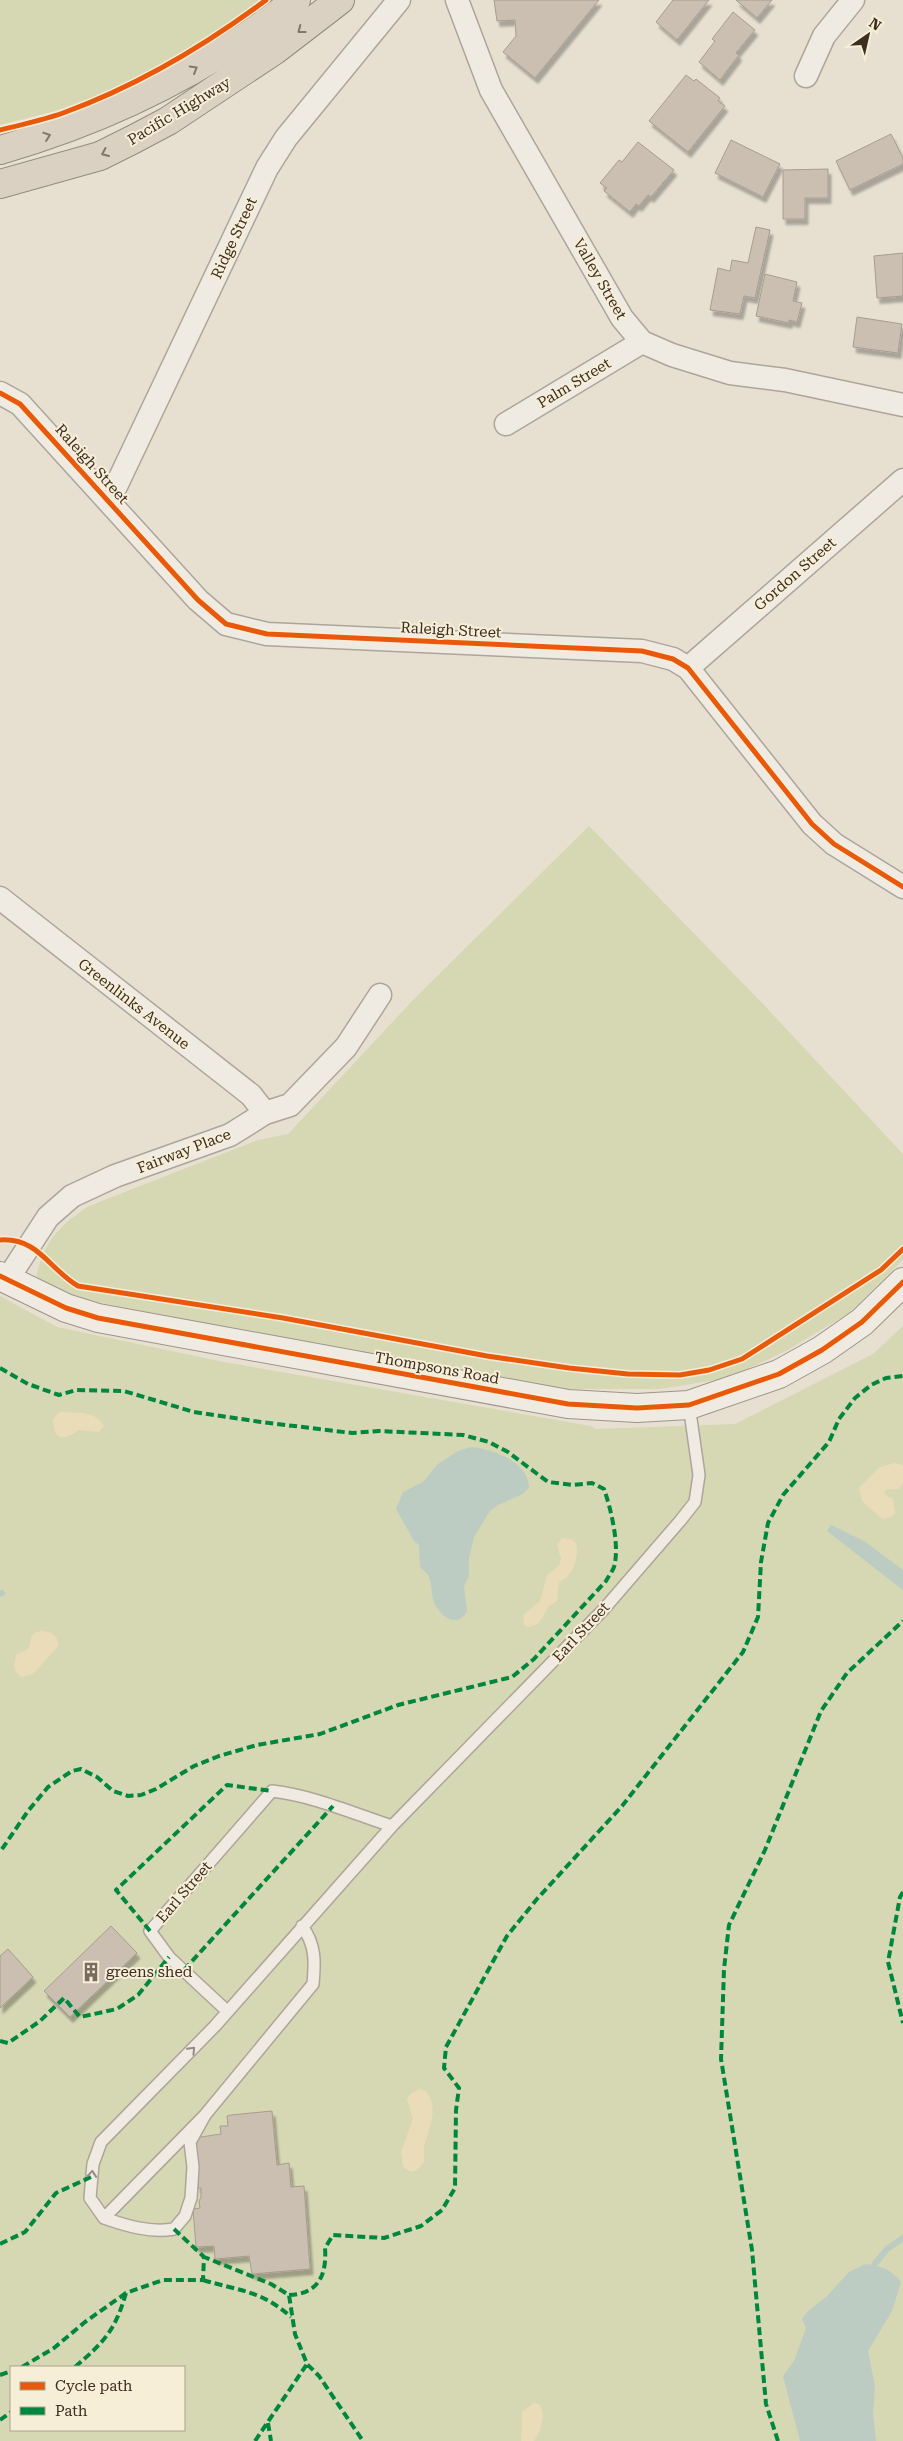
<svg xmlns="http://www.w3.org/2000/svg" width="903" height="2441" font-family="'Roboto Serif',serif">
  <style>
    .green { fill: #d6d7b3; fill-rule: evenodd }
    .sand { fill: #eadcb9 }
    .water { fill: #bcccc2 }
    .lines { fill: none; stroke-linecap: round; stroke-linejoin: round }
    .stream { stroke: #bcccc2; stroke-width: 6 }
    .building { fill: #cbbfb2; stroke: #a89c90; filter: url(#shadow) }
    .lane-casing { stroke: #ada599; stroke-width: 14 }
    .street-casing { stroke: #ada599; stroke-width: 25 }
    .secondary-casing { stroke: #9c958a; stroke-width: 30 }
    .highway-casing { stroke: #928b80; stroke-width: 30 }
    .lane { stroke: #efebe3; stroke-width: 11 }
    .street { stroke: #efebe3; stroke-width: 22 }
    .secondary { stroke: #efebe3; stroke-width: 28 }
    .highway { stroke: #dad1c2; stroke-width: 28 }
    .quiet { stroke: #00873e; stroke-width: 4; stroke-dasharray: 8 4; stroke-linecap: butt }
    .cycleway-casing { stroke: #f7eed8; stroke-width: 8 }
    .cycleway { stroke: #e8590c; stroke-width: 5 }
    .oneway { stroke: #847769 }
    .oneway2 { stroke: #968c82 }
    .labels { text-anchor: middle; stroke-width: 4; stroke-linejoin: round; paint-order: stroke }
    .street-label { font-size: 15px; fill: #3d2e20; stroke: #f7eed8 }
    .poi-label { font-size: 15px; fill: #3d2e20; stroke: #f7eed8; text-anchor: start }
  </style>
  <defs>
    <filter id="shadow"><feDropShadow dx="3" dy="5.5" stdDeviation="1" flood-color="#0004"/></filter>
  </defs>
  <rect width="100%" height="100%" fill="#e7e0d1"/>
  <path class="green" d="M0,0H264L158,76L55,111L0,125Z
    M589,826L764,1005L903,1154V1260L849,1313L786,1351L728,1378L660,1389H560L179,1319L88,1300L47,1286L36,1278C43,1242 60,1225 89,1206L258,1140L288,1134L413,1000Z
    M0,1296L57,1327L224,1362L591,1426L596,1429L735,1424L873,1354L903,1326V2441H0ZM11,2367H184V2430H11Z"/>
  <path class="sand" d="M63,1412C77,1413 97,1411 104,1426L99,1432L79,1430C64,1440 54,1442 53,1420L58,1413Z
    M895,1463L903,1465V1483L899,1489L885,1490L884,1494L893,1499L895,1513L891,1517L882,1519L862,1501L859,1488L880,1467Z
    M562,1538L571,1539L576,1543C579,1552 575,1568 569,1575C567,1578 562,1580 559,1582L557,1601L549,1606L538,1624L529,1627L524,1625L523,1615L540,1601L547,1575L559,1566L561,1559L557,1545Z
    M41,1631C50,1631 59,1635 58,1646L33,1674L22,1677C12,1671 14,1665 16,1655L29,1648C31,1639 30,1633 41,1631Z
    M419,2089L426,2091C439,2107 430,2126 425,2143C423,2148 425,2156 424,2162L417,2170L411,2172L403,2167L401,2152L413,2119L407,2100L410,2094Z
    M534,2403L539,2404C547,2416 541,2430 534,2441H521L522,2412Z"/>
  <path class="water" d="M471,1447C492,1449 528,1461 529,1487L523,1494L498,1505L490,1511L474,1537L469,1558V1576L464,1586L467,1611C457,1631 437,1614 433,1599C431,1592 432,1581 428,1575C426,1572 422,1569 420,1567L419,1545L414,1541L396,1509L403,1492L423,1482L438,1464L458,1451Z
    M831,1525L864,1541L903,1570V1590L827,1531Z
    M865,2264C881,2266 891,2269 901,2282L892,2311L868,2351L875,2387L873,2413L876,2441H800L783,2376L794,2361L806,2328L802,2319L808,2311L826,2297L849,2272Z"/>
  <g class="lines">
    <path class="stream" d="M0,1594L2,1593
      M874,2265L887,2249L903,2238"/>
  </g>
  <path class="building" d="M494,0H599L535,78L503,52L516,36L515,20L497,21Z
    M673,0H709L677,40L656,22Z
    M736,0H772L757,18Z
    M733,12L755,30L736,53L739,55L720,80L699,62L715,41L712,39Z
    M686,75L694,81L696,79L720,98L718,101L725,106L688,152L649,121Z
    M891,134L903,158V164L850,190L836,161Z
    M731,140L780,164L763,197L715,173Z
    M638,142L674,170L651,197L648,195L639,206L636,204L630,212L604,191L607,188L600,183L619,160L622,162Z
    M828,169V198H805V219H783V170Z
    M756,227L770,230L755,298L744,296L740,314L710,310L718,268L730,271L732,260L748,263Z
    M903,253V296L877,298L874,256Z
    M765,274L797,282L793,301L802,303L797,322L789,320V323L756,316Z
    M857,317L902,324L898,353L853,347Z
    M111,1926L137,1953L70,2017L44,1991Z
    M8,1949L33,1977L0,2008V1956Z
    M272,2111L277,2165L289,2163L291,2187L304,2186L310,2269L252,2274L249,2256L215,2259L214,2246L196,2247L193,2209L200,2208L199,2201L201,2197V2188H198L194,2138L221,2134L220,2126H228L227,2116L231,2115Z"/>
  <g class="lines">
    <defs>
      <path id="lane" d="M227,2011L169,1957L150,1931L272,1791C314,1796 352,1813 392,1826
        M205,2115L104,2218C127,2226 150,2233 174,2229L185,2216L191,2198L193,2167L190,2142L205,2115L313,1984C315,1962 316,1945 302,1926
        M104,2218L90,2198L93,2164L101,2142L215,2026L392,1826L604,1609L680,1521L695,1502L699,1475L689,1405"/>
      <path id="street" d="M457,0L491,90L622,318L642,342L672,355L730,373L785,380L903,405
        M806,76L824,36L853,0
        M0,393L20,404L198,600L226,624L267,634L642,651L673,659L688,668L812,824L834,844L903,887
        M506,424L642,342
        M109,501L267,168L286,138L399,0
        M688,668L903,480
        M0,898L251,1095L265,1113
        M7,1280L48,1217L72,1196L115,1176L230,1135L265,1113L290,1105L346,1047L380,995"/>
      <path id="secondary" d="M0,1276L66,1308L98,1318L568,1404L637,1408L689,1405L779,1374L822,1350L862,1322L903,1282"/>
      <path id="highway" d="M0,150C108,119 208,70 296,0
        M0,184L100,156L134,139L168,121L275,50L340,0"/>
    </defs>
    <use href="#lane" class="lane-casing"/>
    <use href="#street" class="street-casing"/>
    <use href="#secondary" class="secondary-casing"/>
    <use href="#highway" class="highway-casing"/>
    <use href="#lane" class="lane"/>
    <use href="#street" class="street"/>
    <use href="#secondary" class="secondary"/>
    <use href="#highway" class="highway"/>
    <path class="quiet" d="M0,1368L28,1384L59,1395L76,1390L124,1391L194,1412L261,1422L352,1433L379,1431L463,1435L489,1442L508,1452L548,1482L573,1485L592,1483L604,1489C611,1509 620,1546 614,1567C612,1572 608,1577 606,1581L534,1659L512,1677L398,1705L320,1734L257,1745L219,1756L194,1766L156,1789L141,1795L128,1796L113,1791L97,1777L81,1769L72,1771L48,1787L28,1811L0,1852
      M903,1892L900,1897L888,1962L903,2023
      M150,1931L116,1890L227,1785L272,1791
      M184,1970L333,1806
      M0,2041L8,2043L40,2021L64,1998L80,2017L117,2009L138,1995L169,1957
      M174,2229L204,2257
      M0,2244L25,2232L56,2193L91,2177
      M203,2280C239,2291 261,2290 291,2317
      M289,2295C319,2294 327,2274 325,2248L333,2235L384,2238L421,2226L442,2210L455,2188L456,2110L459,2088L444,2068L446,2047L507,1936L537,1899L622,1806L743,1652L758,1617L761,1562L768,1523L783,1495L829,1442L839,1419L855,1398L871,1385L886,1378L903,1376
      M22,2367L54,2348L85,2322L126,2293L163,2280H203L204,2257L271,2284L289,2295L295,2334L307,2364L319,2376L363,2441
      M75,2367C104,2342 115,2331 126,2293
      M0,2375L11,2371
      M0,2420L11,2412
      M268,2423L271,2441
      M255,2441L307,2364
      M778,2441L766,2404L752,2250L721,2059L724,1969L729,1925L765,1850L821,1711L847,1673L903,1621"/>
    <defs>
      <path id="cycleway" d="M0,130C21,125 43,120 63,113C137,86 203,47 266,0
        M0,393L20,404L198,600L226,624L267,634L642,651L673,659L688,668L812,824L834,844L903,887
        M0,1240C38,1237 50,1270 78,1286L283,1318L487,1356L569,1368L628,1374L680,1375L709,1370L742,1359L881,1270L903,1249
        M0,1276L66,1308L98,1318L568,1404L637,1408L689,1405L779,1374L822,1350L862,1322L903,1282"/>
    </defs>
    <use href="#cycleway" class="cycleway-casing"/>
    <use href="#cycleway" class="cycleway"/>
  </g>
  <defs><path id="oneway-chevron" d="M-2-3.5L2.5 0L-2 3.5" fill="none" stroke-width="1.6" stroke-linecap="round" stroke-linejoin="round" transform="scale(1.25)"/></defs>
  <g class="oneway">
    <use href="#oneway-chevron" transform="translate(301 30) rotate(143)"/>
    <use href="#oneway-chevron" transform="translate(194 69) rotate(-30)"/>
    <use href="#oneway-chevron" transform="translate(47 136) rotate(-19)"/>
    <use href="#oneway-chevron" transform="translate(105 153) rotate(156)"/>
  </g>
  <g class="oneway2">
    <use href="#oneway-chevron" transform="translate(192 2050) rotate(-46)"/>
    <use href="#oneway-chevron" transform="translate(92 2174) rotate(-85)"/>
  </g>
  <defs>
    <symbol id="building-bare" viewBox="-9 -9 18 18"><path d="M-4-6H4V6H1V3H-1V6H-4ZM-2.5-4.3h1.7v1.8h-1.7ZM.8-4.3h1.7v1.8H.8ZM-2.5-1h1.7V.8h-1.7ZM.8-1h1.7V.8H.8Z" fill="#786c5e" stroke="#f7eed8" stroke-width="2.5" paint-order="stroke"/></symbol>
  </defs>
  <g fill-rule="evenodd">
    <use href="#building-bare" x="77" y="1958" width="28" height="28"/>
  </g>
  <g class="labels">
    <g class="street-label">
      <text transform="translate(179 111) rotate(-31)" y="5">Pacific Highway</text>
      <text transform="translate(234 238) rotate(-65)" y="5">Ridge Street</text>
      <text transform="translate(600 279) rotate(60)" y="5">Valley Street</text>
      <text transform="translate(574 383) rotate(-31)" y="5">Palm Street</text>
      <text transform="translate(92 464) rotate(48)" y="5">Raleigh Street</text>
      <text transform="translate(795 574) rotate(-41)" y="5">Gordon Street</text>
      <text transform="translate(451 630) rotate(3)" y="5">Raleigh Street</text>
      <text transform="translate(134 1004) rotate(38)" y="5">Greenlinks Avenue</text>
      <text transform="translate(184 1151) rotate(-21)" y="5">Fairway Place</text>
      <text transform="translate(437 1368) rotate(10)" y="5">Thompsons Road</text>
      <text transform="translate(581 1632) rotate(-47)" y="5">Earl Street</text>
      <text transform="translate(184 1892) rotate(-49)" y="5">Earl Street</text>
    </g>
    <g class="poi-label">
      <text x="106" y="1977">greens shed</text>
    </g>
  </g>
  <rect x="10" y="2366" width="175" height="65" fill="#f7eed8" stroke="#ada18e"/>
  <rect x="20" y="2382" width="25" height="8" fill="#e8590c" stroke="#ada18e"/>
  <text x="55" y="2391" font-size="15" fill="#3d2e20">Cycle path</text>
  <rect x="20" y="2407" width="25" height="8" fill="#00873e" stroke="#ada18e"/>
  <text x="55" y="2416" font-size="15" fill="#3d2e20">Path</text>
  <g transform="translate(868 35) rotate(34)" stroke="#f7eed8" stroke-width="4" paint-order="stroke">
  <path d="M0-4L9 19L0 12L-9 19Z" fill="#3d2e20"/>
  <text y="-8" font-size="14" font-weight="bold" text-anchor="middle" fill="#3d2e20">N</text>
  </g>
</svg>
